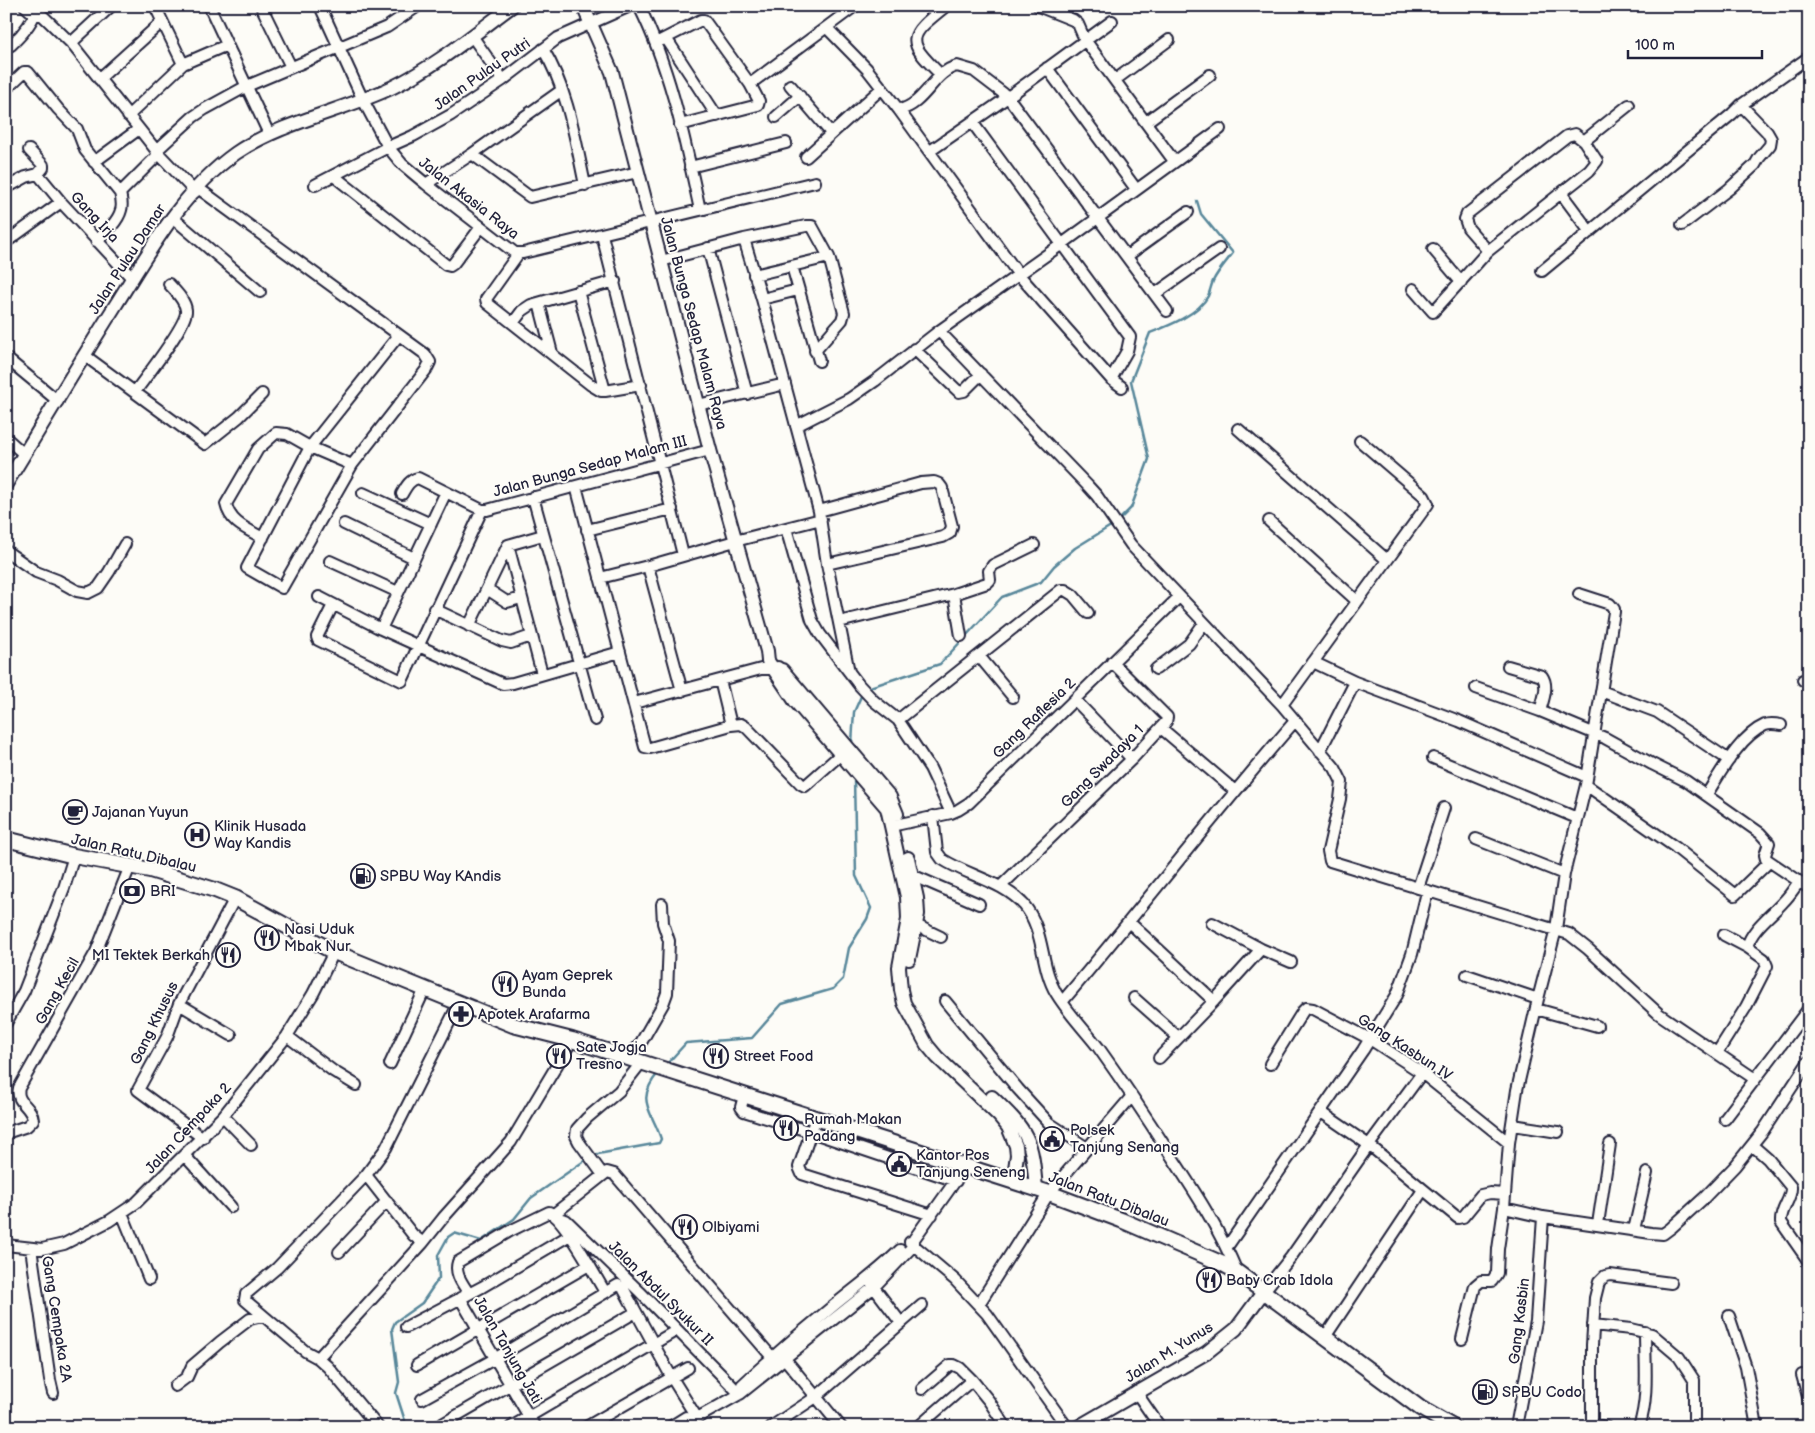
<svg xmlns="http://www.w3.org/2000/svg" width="1815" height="1433" font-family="'Balsamiq Sans',sans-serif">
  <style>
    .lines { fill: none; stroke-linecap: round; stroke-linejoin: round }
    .stream { stroke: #58879a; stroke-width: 2.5 }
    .minor-casing { stroke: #22223b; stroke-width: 14 }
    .tertiary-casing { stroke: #22223b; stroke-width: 16 }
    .secondary-casing { stroke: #22223b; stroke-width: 18 }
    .minor { stroke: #fdfcf7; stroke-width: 10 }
    .tertiary { stroke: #fdfcf7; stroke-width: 12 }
    .secondary { stroke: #fdfcf7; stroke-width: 14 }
    .labels { text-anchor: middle; stroke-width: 4; stroke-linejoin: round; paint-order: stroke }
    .street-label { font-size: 15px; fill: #22223b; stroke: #fdfcf7 }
    .poi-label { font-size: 15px; fill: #22223b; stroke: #fdfcf7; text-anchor: start }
  </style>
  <rect width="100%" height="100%" fill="#fdfcf7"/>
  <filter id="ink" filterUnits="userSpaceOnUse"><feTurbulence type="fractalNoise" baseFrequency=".02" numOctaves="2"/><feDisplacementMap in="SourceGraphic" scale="10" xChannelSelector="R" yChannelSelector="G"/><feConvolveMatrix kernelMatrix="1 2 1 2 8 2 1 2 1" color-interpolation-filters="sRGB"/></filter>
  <g filter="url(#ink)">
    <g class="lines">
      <path class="stream" d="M1118,521L1131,508L1149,459L1131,381L1150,333C1168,326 1199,314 1208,296C1210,291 1211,286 1213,281C1218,271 1226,262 1233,253L1201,214L1197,201
        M867,688L940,664L1002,597L1041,582L1054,566L1075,548L1114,524
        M852,743L854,712L862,694
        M666,1065L686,1043L752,1038L782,1004L833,989L843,979L849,948L867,919L871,908L856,876L854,778
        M592,1156L598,1154L659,1143L661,1139C652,1110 634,1101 659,1072
        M407,1427L396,1393L399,1382L392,1329L395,1322L422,1303L439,1278L438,1255L448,1237L454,1233L481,1241L514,1219L531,1198L587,1159"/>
      <defs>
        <path id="minor" d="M25,6L35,15
          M155,6L183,64
          M209,6L269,134
          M261,6L291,67
          M320,6L363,100L388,147L402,164L426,184L515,253H523L815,182
          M639,6C671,70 685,141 700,210
          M1038,6L1073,20L1078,24L1085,40L1174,161
          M35,15H42L71,43L159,154L195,192
          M827,28L867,69L899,110C925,105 933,72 957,66L974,71L1008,97L1167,311
          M472,36L503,80
          M666,38L717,116
          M71,43L111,6
          M656,43L701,20H704L750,84L759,101L758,105L680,125
          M6,45H11C23,34 33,22 38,6
          M543,49C568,90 575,138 585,185
          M1047,68L1136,189
          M941,75C905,40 907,37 946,6
          M99,79L162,22
          M1115,80L1169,40
          M750,84L855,6
          M790,85L831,133
          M6,89L24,72H28L58,109L77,129L85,150L120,193
          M899,110L1019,275L1111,379L1122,387
          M128,116L183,64L227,45
          M776,117L800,96
          M972,122L1130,337L1127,351L1111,379
          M1146,122L1210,75
          M1584,141L1629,105
          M156,151L193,117L205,109L247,86L387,27L418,6
          M930,151L1008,97L1112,21
          M472,154L530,197L638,172
          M806,157L882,88
          M94,162L139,129
          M690,167L786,143
          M38,174L61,202L132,278
          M334,176L446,265L450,266L453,264L481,227
          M426,184L472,154L562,90
          M315,185L388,147L413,136L451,115L503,80L558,38L630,6
          M6,188L26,177L38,174L43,168V165L29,150
          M198,188L399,335
          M172,217L260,292
          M1682,225L1729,189L1755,165L1759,158L1770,145L1771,139L1767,132L1741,105
          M602,235L683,555
          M744,239L762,299L819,511L827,564L849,672
          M96,241C105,233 118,222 121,210C123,204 121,198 120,193L159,154
          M6,242L61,202
          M708,248L747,394
          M1433,249L1461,282
          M1488,251L1468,228L1465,219L1467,214L1567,136L1575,134L1584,141L1597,161L1589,171L1561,193
          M518,254L486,299L487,303L591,385L601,391H605L641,385
          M1127,256L1188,212
          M661,261L744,239L806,226H812L829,257L844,313L842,320L815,351
          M792,266L819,361
          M1542,271L1732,114L1741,105L1809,57
          M754,275L829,257
          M1413,289L1433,312L1488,251L1561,193L1590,232
          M578,291L605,391
          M1155,294L1219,249
          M762,299L798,290
          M539,303L552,353
          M513,323L522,311L531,305L615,281
          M939,331L1088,486L1097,496L1131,545L1282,705L1335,768L1342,782L1340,799L1328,851L1330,861L1569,934L1588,949L1659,1014L1755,1079
          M399,335L425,354L430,362L426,370L352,465L282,588L247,568L310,447Z
          M914,349L959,392L964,391L981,374
          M84,355L205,444L239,417L262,394
          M6,358L58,401
          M135,392C145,378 188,324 186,310C185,300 175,291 169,284
          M698,405L785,384
          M796,426L849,399L875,381L939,331L1062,244L1220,129
          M1238,429L1387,560
          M6,438L24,454
          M576,486L645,747L650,748L731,725L741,724L746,727L801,784L805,786L841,754
          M363,493L431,524
          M402,494C406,487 409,480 418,478L482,510H487L710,450
          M533,497L595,720
          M819,511L921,483L934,482L939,484L942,488L952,526L950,533L943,537L827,564
          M1269,521L1357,601
          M344,524L414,558
          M786,528L812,620L820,634L859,685L874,701L898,720L930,768L951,813
          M587,530L672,509
          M263,538C247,529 230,523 226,504L258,449L276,433L287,434L310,447L352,465
          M508,545L542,674
          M6,551L36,572L57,580L77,591L88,593L98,588L109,572L125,544
          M330,561L398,592
          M648,566L682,691
          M600,578L648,566L735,541L821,519
          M487,589L507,602L521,598
          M954,594L961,636
          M1579,594L1610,604L1614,609V612L1586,785L1564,874L1556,929L1538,999L1517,1090L1509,1143L1504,1208L1543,1217L1651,1233L1663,1234L1671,1228L1704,1198L1735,1166L1763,1131L1809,1061
          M319,597L381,629L503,684L513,683L620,652
          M333,605L317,637L318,640L402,681L482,510
          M434,609L502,641L511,643L531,636
          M839,622L954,594L987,583L990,580L989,571L993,565L1034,545
          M469,626L508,545L543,535
          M381,629L446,492
          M979,656L1013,697
          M1313,662L1355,682L1459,721L1587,777
          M1508,666L1542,676C1549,686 1543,700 1540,711
          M1156,669L1189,644L1204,623
          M720,680L731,725
          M1803,680L1809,683
          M1476,688L1540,711L1605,738L1652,764L1686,781L1760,833L1769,843L1765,855L1766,859L1809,888
          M1601,691L1657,712L1729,760
          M1075,700L1132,759
          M634,703L761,669H773L778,667
          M1282,705L1428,504L1424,496L1360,441
          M898,720L1061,590H1065L1073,595L1088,613
          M1161,728L1235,791
          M1320,751L1355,682
          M1433,758L1577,818
          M1586,785L1675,847L1735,895L1769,862
          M1707,794C1721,772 1740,736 1765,725C1770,723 1776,724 1781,725
          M933,816L937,852L942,859C968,876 1002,881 1024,905C1045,930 1040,966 1056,993C1068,1013 1084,1029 1098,1047C1123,1082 1147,1118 1170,1154C1195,1192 1220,1230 1237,1272
          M891,826L951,813L958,810L969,803L1179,597
          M1476,839L1564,874
          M912,875L979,904
          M1000,887L1132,759L1166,722L1167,717L1112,662
          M1418,888L1444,808
          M1130,923L1214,1001
          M1212,923L1261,949L1291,962
          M916,925L941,937
          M1724,935L1747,947
          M1467,975L1538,999
          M1134,998L1178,1037
          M945,1001L1018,1089L1049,1123L1087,1148
          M1062,1002C1141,909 1215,813 1295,721
          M179,1004L231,1035
          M1536,1009L1597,1026
          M6,1023L24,991L64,888L74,856
          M287,1036L333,1071L356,1085
          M1717,1053L1746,1007L1767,966L1764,959L1747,947C1752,928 1772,915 1784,901C1790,895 1794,888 1799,882
          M625,1058L639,1046L663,1004L667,993L669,941L663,923L662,904
          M1159,1058L1214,1001L1261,949
          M390,1064L425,989
          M1270,1064L1303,1011L1306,1008L1313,1009L1370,1039L1422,1073L1509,1143
          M744,1096L741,1107L744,1111L811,1132L956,1181
          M1321,1112L1369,1145L1458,1218L1463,1217L1481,1195L1490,1193L1505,1194
          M223,1116L251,1145
          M1725,1119L1809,1008
          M1513,1125L1558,1132
          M813,1126L799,1167L802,1174L932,1215
          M6,1133L27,1126L33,1120C32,1106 15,1103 19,1088L96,952L130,866
          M203,1138L138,1090L167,1037L179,1004L235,898
          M1752,1145L1768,1159L1791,1187C1792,1199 1780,1209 1781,1222L1809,1262
          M185,1156L231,1207
          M366,1175L413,1235L423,1243
          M603,1175L579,1142L576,1136L577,1129L587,1118L619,1091L641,1063
          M122,1213L149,1279
          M554,1214L607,1172L614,1174L777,1363
          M558,1218L566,1220L640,1292L740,1394
          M1598,1224L1610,1144
          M1634,1230L1647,1173
          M910,1242L955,1280L987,1314L1067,1427
          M6,1245L42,1249L64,1244L109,1221L136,1203L223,1116L287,1036L313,994L334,952
          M1227,1247L1363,1050L1397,995L1412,954L1427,892
          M31,1248L50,1380L53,1393
          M339,1252L387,1201
          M870,1282L901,1323
          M1264,1291L1291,1257L1369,1145L1422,1073
          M469,1294C463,1284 454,1274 458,1262L510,1231L549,1212C565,1218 595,1276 605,1292
          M460,1298L535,1427
          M979,1304L1049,1193L1132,1096
          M1729,1316L1746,1367L1757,1427
          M1593,1325L1631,1329L1652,1334L1679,1357L1694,1380V1427
          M406,1327L482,1287L570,1235
          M1325,1337L1423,1190
          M1462,1339L1475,1286L1481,1281H1492L1497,1273L1498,1249L1504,1208
          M781,1354L841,1427
          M318,1358L423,1243L443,1218L511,1142L572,1040
          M417,1365L589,1265
          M1802,1375L1809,1400
          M742,1385C771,1358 801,1332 832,1307C855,1288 879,1271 900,1250
          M175,1386L187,1377L192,1366L220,1342L250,1319L262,1316
          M922,1389L950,1365H954L960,1368L972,1380
          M1136,1392L1160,1427
          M422,1399L496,1358L618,1285L623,1288L672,1378L697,1418
          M1592,1424L1606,1427
          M304,1426L305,1427
          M1275,1426L1276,1427
          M378,1427L328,1367L318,1358L305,1351L245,1300L246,1294L277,1268L366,1175L386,1148L459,1003
          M437,1427L636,1312
          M511,1427L672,1333
          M586,1427L688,1368
          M670,1427L686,1417
          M681,1427L740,1394L874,1287L914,1245V1239L966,1166
          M771,1427L816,1397L922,1305
          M918,1427L972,1380L989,1401L1006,1427
          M1516,1427L1536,1321L1543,1217
          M1592,1427V1345L1595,1298L1599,1282L1605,1276L1610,1275L1671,1283
          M1639,1427C1649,1398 1645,1363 1645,1332"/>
        <path id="tertiary" d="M583,6L612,72L710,450L767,651L768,661L795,701L887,808L907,897L908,919L899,967L901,990L904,1003L927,1045L937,1057L999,1116L1008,1127L1016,1146L1017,1155L1013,1182
          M6,484C42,425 78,365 115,306C149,252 182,191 236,153C281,122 343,111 393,87C436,66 473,35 512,6
          M782,670L890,797L897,814
          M908,858L917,898L918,914L909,959
          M992,1097C1029,1132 1032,1139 1036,1189
          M1078,1427L1206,1353L1236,1329L1264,1291"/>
        <path id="secondary" d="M6,839L74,856L150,870L215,890L235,898L334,952L513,1025L572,1040L1049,1193L1121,1220L1223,1264L1237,1272L1420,1408L1453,1427"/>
      </defs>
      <use href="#minor" class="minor-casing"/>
      <use href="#tertiary" class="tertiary-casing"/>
      <use href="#secondary" class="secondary-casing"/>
      <use href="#minor" class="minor"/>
      <use href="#tertiary" class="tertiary"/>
      <use href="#secondary" class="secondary"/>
    </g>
  </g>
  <defs>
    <symbol id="cafe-ring" viewBox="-11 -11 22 22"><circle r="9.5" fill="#fdfcf7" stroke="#22223b" stroke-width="1.5"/><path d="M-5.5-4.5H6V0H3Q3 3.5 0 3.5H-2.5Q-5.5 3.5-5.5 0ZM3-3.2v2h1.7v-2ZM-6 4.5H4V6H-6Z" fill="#22223b"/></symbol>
    <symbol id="hospital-ring" viewBox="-11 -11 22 22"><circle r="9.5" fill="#fdfcf7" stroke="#22223b" stroke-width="1.5"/><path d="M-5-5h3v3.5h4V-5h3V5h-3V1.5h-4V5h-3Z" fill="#22223b"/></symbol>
    <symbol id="fuel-ring" viewBox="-11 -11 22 22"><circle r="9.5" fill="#fdfcf7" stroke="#22223b" stroke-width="1.5"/><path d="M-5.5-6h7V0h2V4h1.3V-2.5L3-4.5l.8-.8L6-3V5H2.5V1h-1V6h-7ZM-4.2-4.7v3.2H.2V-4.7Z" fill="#22223b"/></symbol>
    <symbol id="bank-ring" viewBox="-11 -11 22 22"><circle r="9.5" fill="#fdfcf7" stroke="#22223b" stroke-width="1.5"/><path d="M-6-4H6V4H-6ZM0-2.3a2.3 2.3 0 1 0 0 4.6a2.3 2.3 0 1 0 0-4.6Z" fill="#22223b"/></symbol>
    <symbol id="restaurant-ring" viewBox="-11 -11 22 22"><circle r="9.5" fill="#fdfcf7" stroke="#22223b" stroke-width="1.5"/><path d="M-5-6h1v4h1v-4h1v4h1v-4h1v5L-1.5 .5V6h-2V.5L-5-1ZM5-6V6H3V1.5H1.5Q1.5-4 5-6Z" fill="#22223b"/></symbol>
    <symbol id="pharmacy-ring" viewBox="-11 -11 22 22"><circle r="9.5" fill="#fdfcf7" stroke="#22223b" stroke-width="1.5"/><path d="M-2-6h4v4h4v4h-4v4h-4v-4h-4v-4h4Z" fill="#22223b"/></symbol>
    <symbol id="civic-ring" viewBox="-11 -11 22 22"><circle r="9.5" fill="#fdfcf7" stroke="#22223b" stroke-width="1.5"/><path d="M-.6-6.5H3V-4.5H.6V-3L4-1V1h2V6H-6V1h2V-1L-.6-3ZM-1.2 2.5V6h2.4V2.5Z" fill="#22223b"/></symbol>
  </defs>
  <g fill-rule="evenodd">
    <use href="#cafe-ring" x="61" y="798" width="28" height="28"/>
    <use href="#hospital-ring" x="183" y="821" width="28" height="28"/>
    <use href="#fuel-ring" x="349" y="862" width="28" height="28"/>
    <use href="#bank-ring" x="118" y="877" width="28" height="28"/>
    <use href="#restaurant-ring" x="253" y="924" width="28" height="28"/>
    <use href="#restaurant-ring" x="214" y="941" width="28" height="28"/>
    <use href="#restaurant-ring" x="491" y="970" width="28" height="28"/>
    <use href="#pharmacy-ring" x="447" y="1000" width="28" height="28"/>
    <use href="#restaurant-ring" x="545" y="1042" width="28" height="28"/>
    <use href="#restaurant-ring" x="702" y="1042" width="28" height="28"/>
    <use href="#restaurant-ring" x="772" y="1114" width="28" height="28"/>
    <use href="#civic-ring" x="1038" y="1125" width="28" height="28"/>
    <use href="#civic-ring" x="885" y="1150" width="28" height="28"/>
    <use href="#restaurant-ring" x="671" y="1213" width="28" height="28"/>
    <use href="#restaurant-ring" x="1195" y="1266" width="28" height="28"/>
    <use href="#fuel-ring" x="1471" y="1378" width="28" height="28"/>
  </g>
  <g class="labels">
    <g class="street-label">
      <text transform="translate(482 74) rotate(-35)" y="5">Jalan Pulau Putri</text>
      <text transform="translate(469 198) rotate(38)" y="5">Jalan Akasia Raya</text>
      <text transform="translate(95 217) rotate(47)" y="5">Gang Irja</text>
      <text transform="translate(127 259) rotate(-57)" y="5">Jalan Pulau Damar</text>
      <text transform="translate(694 323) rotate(75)" y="5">Jalan Bunga Sedap Malam Raya</text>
      <text transform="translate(590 466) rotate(-15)" y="5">Jalan Bunga Sedap Malam III</text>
      <text transform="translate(1034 718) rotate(-44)" y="5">Gang Raflesia 2</text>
      <text transform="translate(1102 766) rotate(-45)" y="5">Gang Swadaya 1</text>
      <text transform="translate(134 853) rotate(13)" y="5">Jalan Ratu Dibalau</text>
      <text transform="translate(57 991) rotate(-61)" y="5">Gang Kecil</text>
      <text transform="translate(154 1023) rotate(-64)" y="5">Gang Khusus</text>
      <text transform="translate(1405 1047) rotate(33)" y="5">Gang Kasbun IV</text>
      <text transform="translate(188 1128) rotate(-47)" y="5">Jalan Cempaka 2</text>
      <text transform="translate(1109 1199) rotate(21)" y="5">Jalan Ratu Dibalau</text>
      <text transform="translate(661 1293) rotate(45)" y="5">Jalan Abdul Syukur II</text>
      <text transform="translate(57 1319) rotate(81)" y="5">Gang Cempaka 2A</text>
      <text transform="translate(1519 1321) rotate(-83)" y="5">Gang Kasbin</text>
      <text transform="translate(508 1350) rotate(60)" y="5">Jalan Tanjung Jati</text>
      <text transform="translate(1169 1352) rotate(-32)" y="5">Jalan M. Yunus</text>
    </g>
    <g class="poi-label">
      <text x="92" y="817">Jajanan Yuyun</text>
      <text x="214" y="831">Klinik Husada<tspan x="214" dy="17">Way Kandis</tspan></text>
      <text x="380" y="881">SPBU Way KAndis</text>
      <text x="150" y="896">BRI</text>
      <text x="284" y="934">Nasi Uduk<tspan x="284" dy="17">Mbak Nur</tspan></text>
      <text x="210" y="960" text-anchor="end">MI Tektek Berkah</text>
      <text x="522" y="980">Ayam Geprek<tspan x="522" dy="17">Bunda</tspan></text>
      <text x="478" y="1019">Apotek Arafarma</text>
      <text x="576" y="1052">Sate Jogja<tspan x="576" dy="17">Tresno</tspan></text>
      <text x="734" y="1061">Street Food</text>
      <text x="804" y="1124">Rumah Makan<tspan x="804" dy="17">Padang</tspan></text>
      <text x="1070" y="1135">Polsek<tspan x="1070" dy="17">Tanjung Senang</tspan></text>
      <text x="916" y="1160">Kantor Pos<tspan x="916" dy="17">Tanjung Seneng</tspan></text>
      <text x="702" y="1232">Olbiyami</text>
      <text x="1226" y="1285">Baby Crab Idola</text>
      <text x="1502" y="1397">SPBU Codo</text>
    </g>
  </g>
  <rect width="1815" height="1433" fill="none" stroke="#fdfcf7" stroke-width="25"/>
  <rect x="12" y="12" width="1790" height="1408" fill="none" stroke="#22223b" stroke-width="2" filter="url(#ink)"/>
  <path d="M1628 50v8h134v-8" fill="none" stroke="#22223b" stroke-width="2.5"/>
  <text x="1635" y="50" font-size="15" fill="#22223b" stroke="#fdfcf7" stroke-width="4" paint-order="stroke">100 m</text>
</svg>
